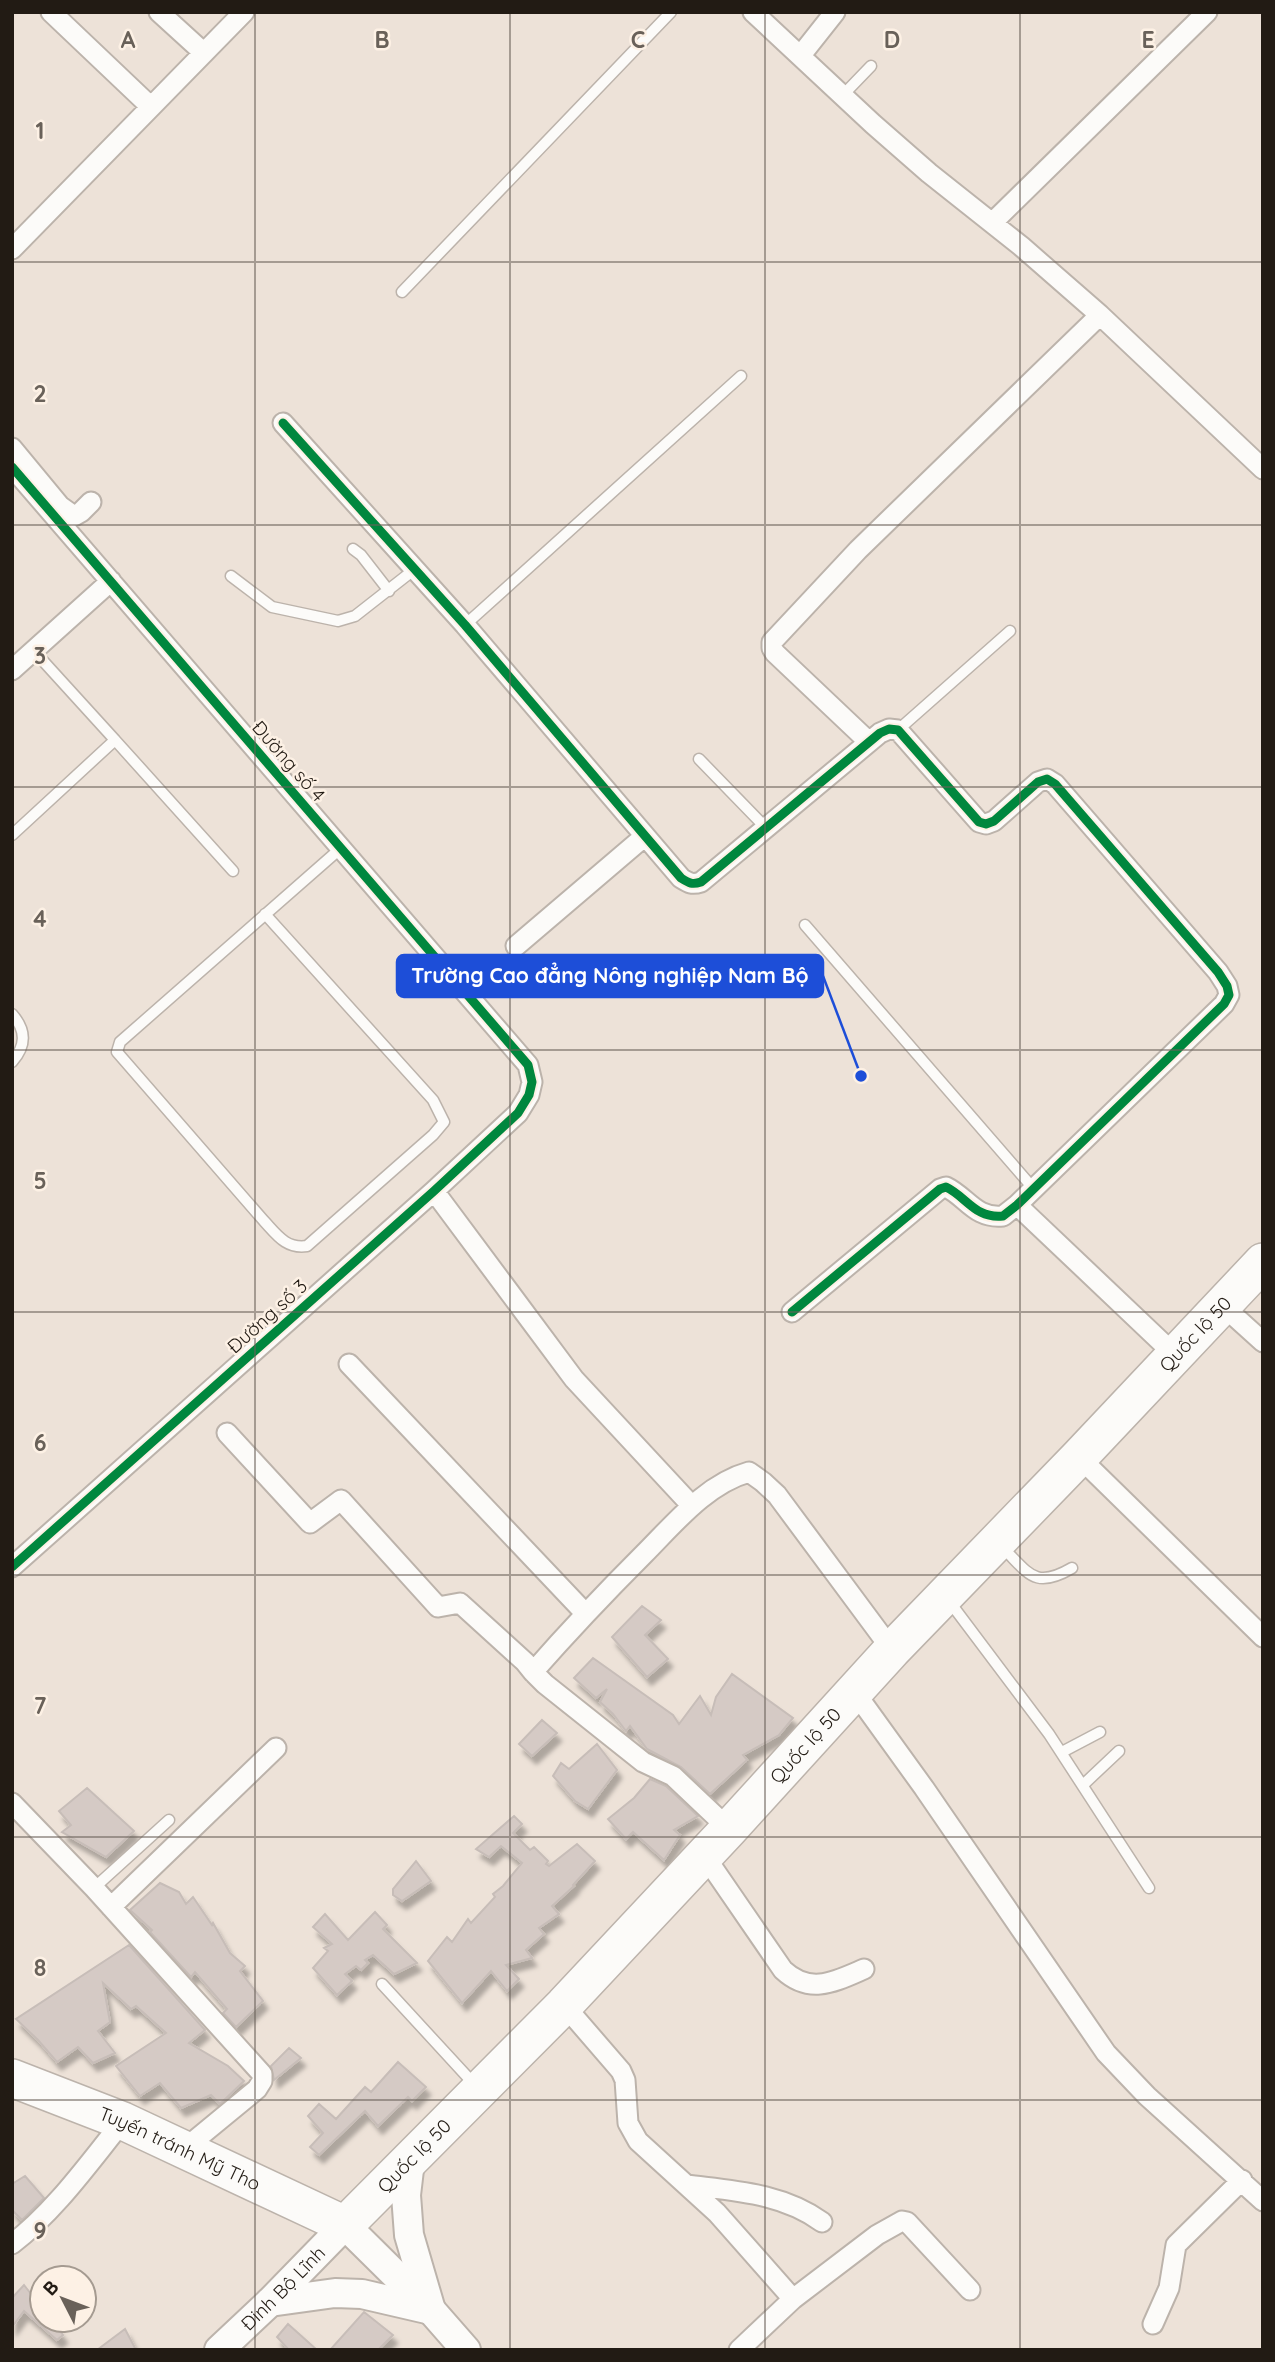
<svg xmlns="http://www.w3.org/2000/svg" width="1275" height="2362" font-family="Quicksand,sans-serif">
  <style>
    .building { fill: #d5cac5; stroke: #c7bdb8; stroke-width: 2; filter: url(#shadow) }
    .lines { fill: none; stroke-linecap: round; stroke-linejoin: round }
    .lane-casing { stroke: #bcb3ab; stroke-width: 13 }
    .street-casing { stroke: #bcb3ab; stroke-width: 23 }
    .secondary-casing { stroke: #bcb3ab; stroke-width: 32 }
    .highway-casing { stroke: #bcb3ab; stroke-width: 40 }
    .lane { stroke: #fcfbf9; stroke-width: 10 }
    .street { stroke: #fcfbf9; stroke-width: 19 }
    .secondary { stroke: #fcfbf9; stroke-width: 28 }
    .highway { stroke: #fcfbf9; stroke-width: 37 }
    .cycleway-casing { stroke: #fdf1e5; stroke-width: 13 }
    .cycleway { stroke: #00873e; stroke-width: 9 }
    .grid { fill: none; stroke: #696159; stroke-width: 2; stroke-opacity: 0.55 }
    .labels { text-anchor: middle; stroke-width: 5; stroke-linejoin: round; paint-order: stroke }
    .street-label { font-size: 19px; fill: #221b14; stroke: #fdf1e5 }
    .grid-label { font-size: 23px; text-anchor: middle; font-weight: bold; fill: #696159; stroke: #fdf1e5; stroke-width: 5; stroke-linejoin: round; paint-order: stroke }
    .leader { fill: none; stroke: #1d4ed8; stroke-width: 2.5 }
    .callout-dot { fill: #1d4ed8; stroke: #fdf1e5; stroke-width: 2.5 }
    .callout { fill: #1d4ed8; stroke: #1d4ed8; stroke-width: 2.5 }
    .callout-label { font-size: 21px; text-anchor: middle; font-weight: bold; fill: #fff }
  </style>
  <defs>
    <filter id="shadow"><feDropShadow dx="4.5" dy="8" stdDeviation="2" flood-color="#0004"/></filter>
  </defs>
  <rect width="100%" height="100%" fill="#ede2d8"/>
  <path class="building" d="M642,1606L661,1620L645,1635L668,1659L647,1677L612,1637Z
    M593,1658L673,1715L679,1724L700,1696L711,1715L716,1697L732,1674L793,1718L779,1735L743,1755L747,1760L710,1794L681,1767L647,1749L630,1726L626,1731L613,1714L600,1702L607,1689L596,1698L574,1678Z
    M542,1720L557,1733L532,1756L519,1744Z
    M597,1744L617,1770L588,1809L575,1801L553,1776L561,1763L569,1769Z
    M650,1779L666,1786L698,1816L674,1830L680,1835L664,1860L633,1832L626,1839L608,1819L634,1798Z
    M87,1788L134,1831L106,1857L62,1832L71,1825L59,1811Z
    M514,1816L522,1824L513,1833L530,1850L534,1847L548,1861L546,1864L549,1866L577,1844L595,1861L573,1885L574,1886L552,1906L559,1914L539,1928L544,1934L526,1950L532,1958L506,1965L519,1979L507,1991L491,1971L462,2003L428,1961L447,1937L452,1942L468,1919L471,1923L495,1897L493,1894L503,1886L522,1863L501,1846L489,1857L476,1849Z
    M416,1861L431,1881L402,1901L393,1895V1889Z
    M160,1883L179,1892L186,1904L193,1897L212,1925L213,1923L230,1953L245,1966L240,1971L263,2001L236,2027L223,2013L227,2009L195,1972L191,1977L150,1932L152,1930L130,1910Z
    M375,1912L387,1925L383,1929L417,1963L394,1974L373,1955L365,1960L368,1963L361,1970L356,1966L345,1974L352,1981L337,1995L313,1968L328,1951L324,1948L332,1944L313,1927L325,1914L348,1940Z
    M129,1945L205,2030L189,2043L228,2066L244,2081L220,2104L211,2095L181,2108L160,2083L140,2096L116,2066L166,2033L136,2006L131,2009L103,1983L110,2022L98,2031L115,2053L93,2063L78,2047L57,2062L38,2040L16,2019Z
    M289,2048L301,2058L274,2080L271,2066Z
    M398,2062L426,2087L412,2101L408,2097L378,2126L365,2111L319,2155L310,2147L323,2133L308,2116L319,2104L336,2119L365,2087L371,2092Z
    M25,2176L44,2198L22,2220L12,2210V2184Z
    M24,2285L42,2308V2320H51L63,2335L57,2340L24,2311L12,2327V2298Z
    M364,2312L393,2335L378,2350H330Z
    M288,2324L317,2350H289L277,2337Z
    M125,2329L136,2350H97Z"/>
  <g class="lines">
    <defs>
      <path id="lane" d="M843,95L871,66
        M402,292L671,12
        M353,549L361,555L389,591
        M231,576L272,607L338,621L355,616L415,569
        M465,625L741,376
        M34,651L115,740
        M898,730L1010,631
        M699,759L766,828
        M12,835L115,740L233,871
        M265,914L433,1100L444,1122L433,1135L307,1246C286,1249 277,1235 264,1221L117,1052L120,1042L341,848
        M805,925L1033,1188
        M12,1014C27,1031 26,1046 12,1062
        M1002,1547C1029,1573 1034,1590 1072,1568
        M949,1601L1049,1734L1149,1888
        M1062,1752L1100,1732
        M1084,1784L1119,1751
        M94,1888L169,1820
        M382,1984L474,2084"/>
      <path id="street" d="M51,12L151,107
        M159,12L204,53
        M753,12L873,124L929,173L1021,246L1100,315L1263,469
        M801,55L835,12
        M992,223L1207,12
        M12,249L244,12
        M283,423L465,625L681,878C689,883 692,885 701,882L880,733L889,729L898,730L979,822L986,824L994,821L1038,782L1047,779L1055,784L1218,972L1227,986L1229,995L1224,1004L1017,1205L1003,1216C975,1219 967,1197 946,1187L940,1189L792,1312
        M12,448L60,506L74,516L81,512L91,502
        M12,467L528,1065L532,1082L529,1095L518,1113L434,1191L12,1567
        M12,670L111,581
        M869,742L775,653L772,648V642L858,550L1100,315
        M516,946L645,836
        M434,1191L574,1379L692,1506
        M1017,1205L1174,1354
        M1222,1305L1263,1342
        M349,1364L585,1613
        M227,1433L310,1523L341,1500L438,1607L460,1603L525,1662L533,1672
        M1079,1457L1263,1637
        M854,1691L924,1788L1106,2053L1147,2096L1263,2201
        M12,1803L94,1888L262,2074V2081L257,2089L183,2150
        M729,1829L673,1776L643,1762L545,1684L533,1672C569,1631 606,1592 644,1554C674,1524 706,1484 749,1472L763,1482L777,1495L892,1650
        M704,1855L783,1970C810,1995 834,1982 864,1969
        M111,1907L276,1748
        M564,2005L621,2071L625,2080L628,2123L638,2141L717,2213L793,2299L739,2350
        M687,2185C734,2191 782,2193 822,2222
        M12,2244C56,2210 88,2164 123,2121
        M793,2299L877,2235L902,2221L907,2222L970,2290
        M1153,2324L1169,2288L1176,2245L1242,2180"/>
      <g id="secondary">
        <path d="M270,2302L335,2293L362,2294L431,2310L409,2235L406,2195L410,2161"/>
        <path id="s1" d="M219,2350L270,2302L345,2225L431,2310L466,2350"/>
      </g>
      <g id="highway">
        <path id="s2" d="M12,2078L123,2121L345,2225L564,2005L729,1829L892,1650L1079,1457L1263,1262"/>
      </g>
    </defs>
    <use href="#lane" class="lane-casing"/>
    <use href="#street" class="street-casing"/>
    <use href="#secondary" class="secondary-casing"/>
    <use href="#highway" class="highway-casing"/>
    <use href="#lane" class="lane"/>
    <use href="#street" class="street"/>
    <use href="#secondary" class="secondary"/>
    <use href="#highway" class="highway"/>
    <defs>
      <path id="cycleway" d="M283,423L465,625L681,878C689,883 692,885 701,882L880,733L889,729L898,730L979,822L986,824L994,821L1038,782L1047,779L1055,784L1218,972L1227,986L1229,995L1224,1004L1017,1205L1003,1216C975,1219 967,1197 946,1187L940,1189L792,1312
        M12,467L528,1065L532,1082L529,1095L518,1113L434,1191L12,1567"/>
    </defs>
    <use href="#cycleway" class="cycleway-casing"/>
    <use href="#cycleway" class="cycleway"/>
  </g>
  <path class="grid" d="M255,12V2350M510,12V2350M765,12V2350M1020,12V2350M12,262H1263M12,525H1263M12,787H1263M12,1050H1263M12,1312H1263M12,1575H1263M12,1837H1263M12,2100H1263"/>
  <g class="labels">
    <g class="street-label">
      <text transform="translate(289 761) rotate(49)" y="7">Đường số 4</text>
      <text transform="translate(267 1316) rotate(-42)" y="7">Đường số 3</text>
      <text dy="7" stroke="none"><textPath href="#s2" startOffset="1596">Quốc lộ 50</textPath></text>
      <text dy="7" stroke="none"><textPath href="#s2" startOffset="1029">Quốc lộ 50</textPath></text>
      <text dy="7" stroke="none"><textPath href="#s2" startOffset="182">Tuyến tránh Mỹ Tho</textPath></text>
      <text dy="7" stroke="none"><textPath href="#s2" startOffset="462">Quốc lộ 50</textPath></text>
      <text dy="7" stroke="none"><textPath href="#s1" startOffset="89">Đinh Bộ Lĩnh</textPath></text>
    </g>
  </g>
  <g class="grid-label">
    <text x="128" y="48">A</text>
    <text x="382" y="48">B</text>
    <text x="638" y="48">C</text>
    <text x="892" y="48">D</text>
    <text x="1148" y="48">E</text>
    <text x="40" y="139">1</text>
    <text x="40" y="402">2</text>
    <text x="40" y="664">3</text>
    <text x="40" y="927">4</text>
    <text x="40" y="1189">5</text>
    <text x="40" y="1451">6</text>
    <text x="40" y="1714">7</text>
    <text x="40" y="1976">8</text>
    <text x="40" y="2239">9</text>
  </g>
  <path class="leader" d="M861 1076L823 976"/>
  <circle class="callout-dot" cx="861" cy="1076" r="7"/>
  <rect class="callout" x="397" y="955" width="426" height="42" rx="7"/>
  <g class="callout-label">
    <text x="610" y="983">Trường Cao đẳng Nông nghiệp Nam Bộ</text>
  </g>
  <rect width="1275" height="2362" fill="none" stroke="#221b14" stroke-width="28"/>
  <g transform="translate(63 2299) rotate(312)"><circle r="33" fill="#fdf1e5" stroke="#a59b91" stroke-width="2"/>
  <path d="M0-5L12 26L0 18L-12 26Z" fill="#696159"/>
  <text y="-10" font-size="19" font-weight="bold" text-anchor="middle" fill="#221b14">B</text>
  </g>
</svg>
